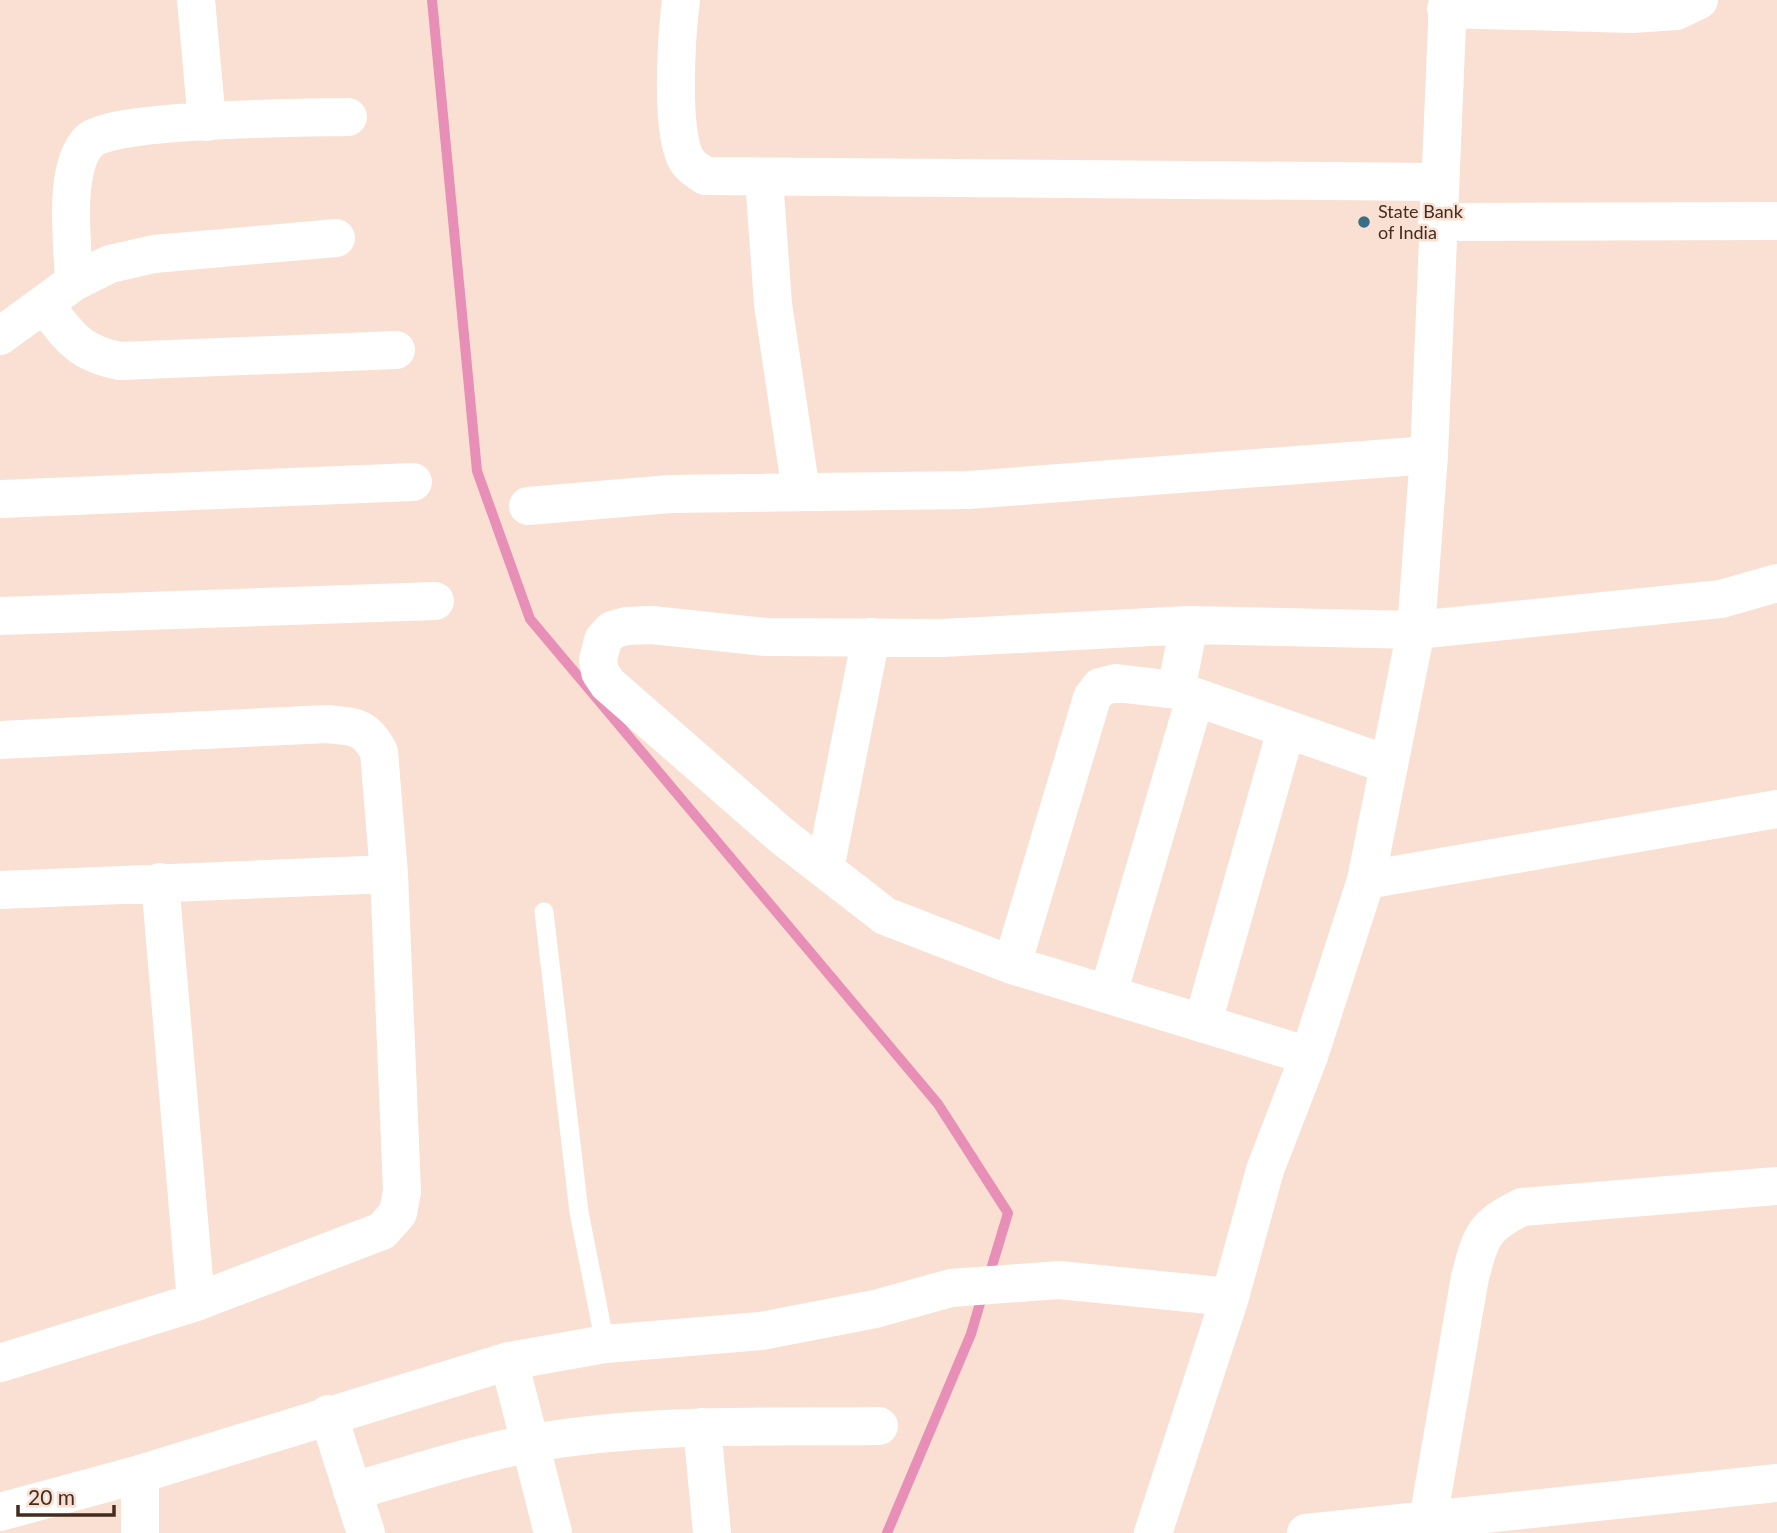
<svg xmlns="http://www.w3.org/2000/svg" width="1777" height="1533" font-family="Lato,sans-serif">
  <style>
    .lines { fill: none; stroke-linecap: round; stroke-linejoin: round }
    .stream { stroke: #e88fb7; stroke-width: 10 }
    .lane { stroke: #fff; stroke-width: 19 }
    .street { stroke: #fff; stroke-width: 38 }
    .secondary { stroke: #fff; stroke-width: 38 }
    .poi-dot { fill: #376e89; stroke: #f9e0d2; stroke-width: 2.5 }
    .labels { text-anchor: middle; stroke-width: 5; stroke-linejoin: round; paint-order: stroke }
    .poi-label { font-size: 18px; fill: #442c1e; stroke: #f9e0d2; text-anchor: start }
  </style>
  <rect width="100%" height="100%" fill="#f9e0d2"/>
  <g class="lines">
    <path class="stream" d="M432,0L477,471L530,619L938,1104L1008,1213L989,1276
      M887,1533L971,1334L983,1293"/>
    <path class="lane" d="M544,912L579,1212L605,1344"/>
    <path class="street" d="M196,0L207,122
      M681,0C677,32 669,138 688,162C692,168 700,172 705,176L1439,182
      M1446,9L1632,14L1676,11L1699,0
      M764,179L773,304L801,492
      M1437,222L1777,221
      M74,282C73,246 62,169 89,141C113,118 306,118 348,117
      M44,304C69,336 78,353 120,361L396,350
      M0,336L74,282L110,264L154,254L336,238
      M0,499L413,482
      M528,506L670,494L968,490L1429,455
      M0,616L435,601
      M1176,690L1189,625
      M0,740L327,724C354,727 365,725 379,752L389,874L402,1191L398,1213L382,1231L196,1302L0,1363
      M825,869L871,637
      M160,882L196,1302
      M0,890L389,874
      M1012,965L1092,698L1100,687L1116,683L1176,690L1389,765
      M1108,994L1195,698
      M1203,1022L1286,730
      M1309,1056L1012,965L885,916L782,836L608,684L600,672L598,660L603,640L612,630L626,626L652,625L766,637L942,638L1189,625L1416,630L1721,599L1777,583
      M509,1361L553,1533
      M328,1414L366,1533
      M702,1427L712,1533
      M140,1474V1533
      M352,1491C412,1475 472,1454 533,1443C646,1423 764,1427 879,1426
      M1428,1520L1470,1277C1481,1236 1483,1226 1522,1207L1777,1186
      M1306,1533L1777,1483"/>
    <path class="secondary" d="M1366,880L1777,809
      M0,1512L140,1474L509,1361L605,1344L761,1331L875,1309L951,1288L1059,1280L1230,1297
      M1153,1533L1230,1297L1265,1170L1309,1056L1366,880L1416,630L1429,455L1448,0"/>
  </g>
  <circle class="poi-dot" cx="1364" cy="222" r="7"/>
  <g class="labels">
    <g class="poi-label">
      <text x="1378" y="218">State Bank<tspan x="1378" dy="21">of India</tspan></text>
    </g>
  </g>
  <path d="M18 1505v10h96v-10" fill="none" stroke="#442c1e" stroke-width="3.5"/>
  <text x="28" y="1505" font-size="21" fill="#442c1e" stroke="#f9e0d2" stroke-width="5" paint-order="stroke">20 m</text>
</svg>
